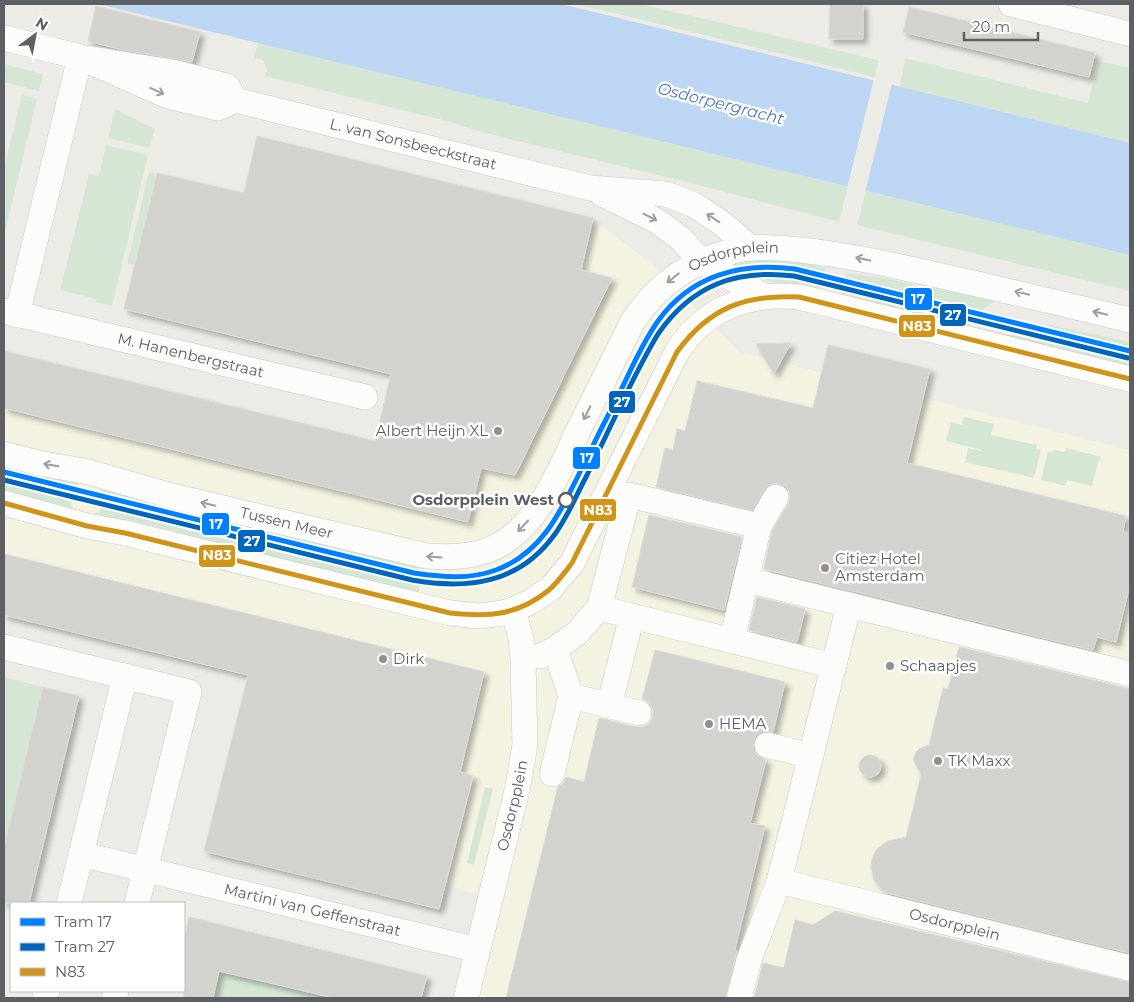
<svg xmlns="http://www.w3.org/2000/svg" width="1134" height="1002" font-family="Montserrat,sans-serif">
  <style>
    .commercial { fill: #f4f2e0 }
    .green { fill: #d5e7d4 }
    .water { fill: #bdd6f3 }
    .pier { fill: #ecebe6 }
    .building { fill: #d3d2cf; stroke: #dbdad6; filter: url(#shadow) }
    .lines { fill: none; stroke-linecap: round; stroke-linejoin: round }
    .minor-casing { stroke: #c9c9c8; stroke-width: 26 }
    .minor { stroke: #fcfcfb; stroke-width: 25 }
    .bus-1-casing { stroke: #fff; stroke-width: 9 }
    .bus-1 { stroke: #d09419; stroke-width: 5 }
    .tram-1-casing { stroke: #fff; stroke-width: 9 }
    .tram-2-casing { stroke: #fff; stroke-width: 9 }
    .tram-1 { stroke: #007fff; stroke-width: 5 }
    .tram-2 { stroke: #0065bd; stroke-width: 5 }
    .oneway { stroke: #9c9ea0 }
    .poi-dot { fill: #8e9092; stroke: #fff; stroke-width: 2 }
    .stop-dot { fill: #fff; stroke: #5c5f64; stroke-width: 2.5 }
    .labels { text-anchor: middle; stroke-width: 5; stroke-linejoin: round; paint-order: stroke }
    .street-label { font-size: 15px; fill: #5c5f64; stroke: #fff }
    .poi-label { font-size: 15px; fill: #5c5f64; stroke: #fff; text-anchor: start }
    .stop-label { font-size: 15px; font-weight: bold; fill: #5c5f64; stroke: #fff; text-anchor: end }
    .water-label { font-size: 16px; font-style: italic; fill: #4e76ba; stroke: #fff }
    .line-badge { stroke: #fff; stroke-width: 2 }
    .badge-label { font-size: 14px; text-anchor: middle; font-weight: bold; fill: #fff }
  </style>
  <defs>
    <filter id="shadow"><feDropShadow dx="4.5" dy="4.5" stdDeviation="2.5" flood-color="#0004"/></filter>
  </defs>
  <rect width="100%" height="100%" fill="#ecebe6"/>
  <path class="commercial" d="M533,207L598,223L653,265L740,352L1130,450V998H478L503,900L378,869L243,649L4,588V385L467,499Z"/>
  <path class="green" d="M577,4H641L878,60L875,77Z
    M258,42L848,186L839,222L702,186L482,132L447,121L265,76L267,69L263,60L254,58Z
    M905,58L1088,103L1099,61L1130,68V143L900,88Z
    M4,64L43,74L39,91L4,82Z
    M22,95L37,99L4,236V168Z
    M115,109L155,129L149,148L108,138Z
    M106,145L148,155L112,306L96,302V299L60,290L89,174L99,176Z
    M149,172L156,174L134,265L127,264Z
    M866,191L1130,255V291L857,225Z
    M782,257L825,268L819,293L762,279L733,265V263Z
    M846,273L884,278L927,288L970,290L998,300C984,307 973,315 967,331L840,299Z
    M1050,325L1130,342V369L1004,337L1026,328Z
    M964,417L994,424L991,435L1037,445L1036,449L1041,450L1034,478L965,462L968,448L981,451L982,450L946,441L951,422L962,425Z
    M1066,448L1101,457L1100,460H1099L1092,486L1067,480L1065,486L1041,480L1048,451L1053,452L1054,450L1065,452Z
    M4,462L80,477L78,486H75L71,506L73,507L71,515L4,495Z
    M103,482L425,563L417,600L93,521L95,512L99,513L104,492L101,491Z
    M4,677L43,687L4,848Z
    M485,787L493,789L474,865L467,863Z
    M219,971L334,998H213Z"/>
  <path class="water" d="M98,4H561L1130,143V255Z"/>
  <path class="pier" d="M874,79L892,83L865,193L847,188Z"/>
  <path class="building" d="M830,4H863V39H829Z
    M96,6L200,32L192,62L119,49L88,41Z
    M909,7L1095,53L1089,77L903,32Z
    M257,136L593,218L581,270L612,278L515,475L481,468L468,522L4,408V351L375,441L391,374L124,309L157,173L244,193Z
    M791,343L774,374L756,344Z
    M828,345L930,369L907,463L1126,516L1123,531L1130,533V584L1116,642L1097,637L1093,650L764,569L772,531L788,504L790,498L789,490L784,485L777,483L768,485L764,490L752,510L656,487L665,448L673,450L677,429L685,431L697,381L813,408Z
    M649,515L742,537L724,610L632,587Z
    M4,554L484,672L460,772L473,776L439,909L204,851L248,675L4,615Z
    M757,597L805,609L797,642L749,630Z
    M959,647L1130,689V953L884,892L874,880L871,867L872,859L876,850L888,841L906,837L921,775L913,759L916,752L919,749L929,745L943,688L948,689Z
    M655,650L785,682L773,732L763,731L756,735L753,742V749L757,755L766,760L750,823L765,826L735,949L737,951L725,998H506L558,786L563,784L566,777L584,782L599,718L636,727H643L650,723L653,716V709L649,702L642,699Z
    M43,687L79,696L29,903H4V848Z
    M859 766a11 11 0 1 1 22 0a11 11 0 1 1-22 0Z
    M835,911L1130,982V998H754L763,963L784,968L795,920L813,925Z
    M189,917L427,976L421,998H334L219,971L213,998H184V938Z"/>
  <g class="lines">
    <defs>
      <g id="minor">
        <path d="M1011,4L1130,34"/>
        <path d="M4,38L80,57L177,73L227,86L235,100"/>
        <path id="s1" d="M80,57L168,96L218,108L235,100L590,188L666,194L694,205L720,222L751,248"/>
        <path d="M602,194L657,221L681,239L701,261L764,296"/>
        <path id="s2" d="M4,311L365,397"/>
        <path d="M17,315L80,57"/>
        <path id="s3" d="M4,454L39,463L89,472L172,496L427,556C454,558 484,557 507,540C544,515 563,461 582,423C599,389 616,355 633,321C657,285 690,261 733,251C755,245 778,248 801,250C836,254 870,260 905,268C980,284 1055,302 1130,320"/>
        <path d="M4,503L87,526L125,533L450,613L480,616L503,613L513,610L532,601L550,589L572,563L677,352C704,308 750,292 799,297L1130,379"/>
        <path d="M759,526L776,497"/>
        <path d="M747,580L1130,674"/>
        <path d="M599,608L834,666"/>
        <path d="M4,647L189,692L137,903"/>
        <path d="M540,656L555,649L577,633L599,608L629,495L759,526L732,640"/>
        <path d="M571,696L639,713"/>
        <path d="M609,706L632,616"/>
        <path d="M767,745L811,756"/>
        <path d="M552,774L571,696L555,649"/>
        <path id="s4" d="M81,854L478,950"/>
        <path id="s5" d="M779,881L1130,968"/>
        <path d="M69,903L125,676"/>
        <path d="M45,998L47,991"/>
        <path d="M114,998L116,991"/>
        <path id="s6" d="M466,998L518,786L525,745L523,660L521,638L513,610"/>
        <path d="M739,998L749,960L779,881L849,605"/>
      </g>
    </defs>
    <use href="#minor" class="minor-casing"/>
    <use href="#minor" class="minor"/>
    <defs>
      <path id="bus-1" d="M4,503L87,526L125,533L450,613C489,617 517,616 549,590C558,582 565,572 572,563L677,352C709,308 745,294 799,297L1130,379"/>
    </defs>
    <use href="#bus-1" class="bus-1-casing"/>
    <use href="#bus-1" class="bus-1"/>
    <defs>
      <path id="tram-1" d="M4,472L414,573C442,577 469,580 496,570C540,554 559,515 578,476C592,447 607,417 622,388C633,365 643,342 658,321C691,275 741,262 795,269L1130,351"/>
      <path id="tram-2" d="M4,480L412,580C469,590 520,583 555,534C568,516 576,496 586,477C610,429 631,379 658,334C692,285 736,269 794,276L1128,358"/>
    </defs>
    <use href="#tram-1" class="tram-1-casing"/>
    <use href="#tram-2" class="tram-2-casing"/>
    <use href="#tram-1" class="tram-1"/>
    <use href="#tram-2" class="tram-2"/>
  </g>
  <defs><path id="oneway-shaft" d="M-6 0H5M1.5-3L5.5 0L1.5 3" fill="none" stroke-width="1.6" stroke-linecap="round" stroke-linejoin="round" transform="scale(1.25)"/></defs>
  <g class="oneway">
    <use href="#oneway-shaft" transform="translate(157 91) rotate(24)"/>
    <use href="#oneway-shaft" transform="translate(650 217) rotate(26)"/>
    <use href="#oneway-shaft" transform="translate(713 218) rotate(-146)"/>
    <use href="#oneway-shaft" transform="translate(863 259) rotate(-168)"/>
    <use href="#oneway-shaft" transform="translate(673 278) rotate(141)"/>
    <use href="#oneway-shaft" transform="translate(1022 293) rotate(-166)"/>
    <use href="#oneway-shaft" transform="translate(1100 313) rotate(-167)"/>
    <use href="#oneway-shaft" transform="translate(587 413) rotate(116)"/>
    <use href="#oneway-shaft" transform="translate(51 465) rotate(-170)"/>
    <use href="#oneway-shaft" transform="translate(208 504) rotate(-166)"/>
    <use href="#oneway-shaft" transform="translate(523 526) rotate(133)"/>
    <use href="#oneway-shaft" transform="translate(434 557) rotate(-176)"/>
  </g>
  <g class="poi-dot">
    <circle cx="498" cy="431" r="5"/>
    <circle cx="825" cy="568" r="5"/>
    <circle cx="383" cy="659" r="5"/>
    <circle cx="890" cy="666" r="5"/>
    <circle cx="709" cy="724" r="5"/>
    <circle cx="938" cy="761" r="5"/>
  </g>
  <circle class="stop-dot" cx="566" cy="500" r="7"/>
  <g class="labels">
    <g class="street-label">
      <text dy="5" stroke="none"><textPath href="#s1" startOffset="350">L. van Sonsbeeckstraat</textPath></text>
      <text dy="5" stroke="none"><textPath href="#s3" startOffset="898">Osdorpplein</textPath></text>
      <text dy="5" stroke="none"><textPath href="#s2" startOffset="192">M. Hanenbergstraat</textPath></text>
      <text dy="5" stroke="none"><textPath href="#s3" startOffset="291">Tussen Meer</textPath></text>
      <text dy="5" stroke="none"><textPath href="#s6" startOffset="198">Osdorpplein</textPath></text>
      <text dy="5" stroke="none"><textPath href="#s4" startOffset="238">Martini van Geffenstraat</textPath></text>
      <text dy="5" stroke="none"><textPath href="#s5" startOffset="181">Osdorpplein</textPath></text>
    </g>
    <g class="poi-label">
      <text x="488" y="436" text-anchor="end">Albert Heijn XL</text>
      <text x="835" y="564">Citiez Hotel<tspan x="835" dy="17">Amsterdam</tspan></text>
      <text x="393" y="664">Dirk</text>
      <text x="900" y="671">Schaapjes</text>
      <text x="719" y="729">HEMA</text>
      <text x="948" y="766">TK Maxx</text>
    </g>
    <g class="stop-label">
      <text x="554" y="505">Osdorpplein West</text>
    </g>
    <g class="water-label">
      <text transform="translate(721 103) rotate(14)" y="6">Osdorpergracht</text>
    </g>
  </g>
  <g class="line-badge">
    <rect x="904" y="287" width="29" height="24" rx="5" fill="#007fff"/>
    <rect x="939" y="303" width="28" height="24" rx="5" fill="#0065bd"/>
    <rect x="898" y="314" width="38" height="24" rx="5" fill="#d09419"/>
    <rect x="608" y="390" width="28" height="24" rx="5" fill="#0065bd"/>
    <rect x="572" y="446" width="29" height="24" rx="5" fill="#007fff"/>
    <rect x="579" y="498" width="38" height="24" rx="5" fill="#d09419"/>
    <rect x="201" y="512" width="29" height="24" rx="5" fill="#007fff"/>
    <rect x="237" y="529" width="29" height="24" rx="5" fill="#0065bd"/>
    <rect x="198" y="544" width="38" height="24" rx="5" fill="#d09419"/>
  </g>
  <g class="badge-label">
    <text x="918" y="304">17</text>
    <text x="953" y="320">27</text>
    <text x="917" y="331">N83</text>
    <text x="622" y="407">27</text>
    <text x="587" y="463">17</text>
    <text x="598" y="515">N83</text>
    <text x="216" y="529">17</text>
    <text x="252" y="546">27</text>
    <text x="217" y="560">N83</text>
  </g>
  <rect width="1134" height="1002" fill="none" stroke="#5c5f64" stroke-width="10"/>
  <rect x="10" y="902" width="175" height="90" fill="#ffffff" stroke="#bebfc1"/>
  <rect x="20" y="918" width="25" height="8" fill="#007fff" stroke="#bebfc1"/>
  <text x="55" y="927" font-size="15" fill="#5c5f64">Tram 17</text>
  <rect x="20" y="943" width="25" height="8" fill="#0065bd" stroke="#bebfc1"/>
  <text x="55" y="952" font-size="15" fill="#5c5f64">Tram 27</text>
  <rect x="20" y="968" width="25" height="8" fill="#d09419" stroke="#bebfc1"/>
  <text x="55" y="977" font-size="15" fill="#5c5f64">N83</text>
  <g transform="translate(35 35) rotate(32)" stroke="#ffffff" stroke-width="4" paint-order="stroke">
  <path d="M0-4L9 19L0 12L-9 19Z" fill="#5c5f64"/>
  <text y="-8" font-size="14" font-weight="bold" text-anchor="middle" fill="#5c5f64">N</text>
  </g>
  <path d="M964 32v8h74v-8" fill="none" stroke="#5c5f64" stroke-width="2.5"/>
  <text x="972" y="32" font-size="15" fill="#5c5f64" stroke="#ffffff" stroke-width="4" paint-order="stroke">20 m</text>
</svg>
